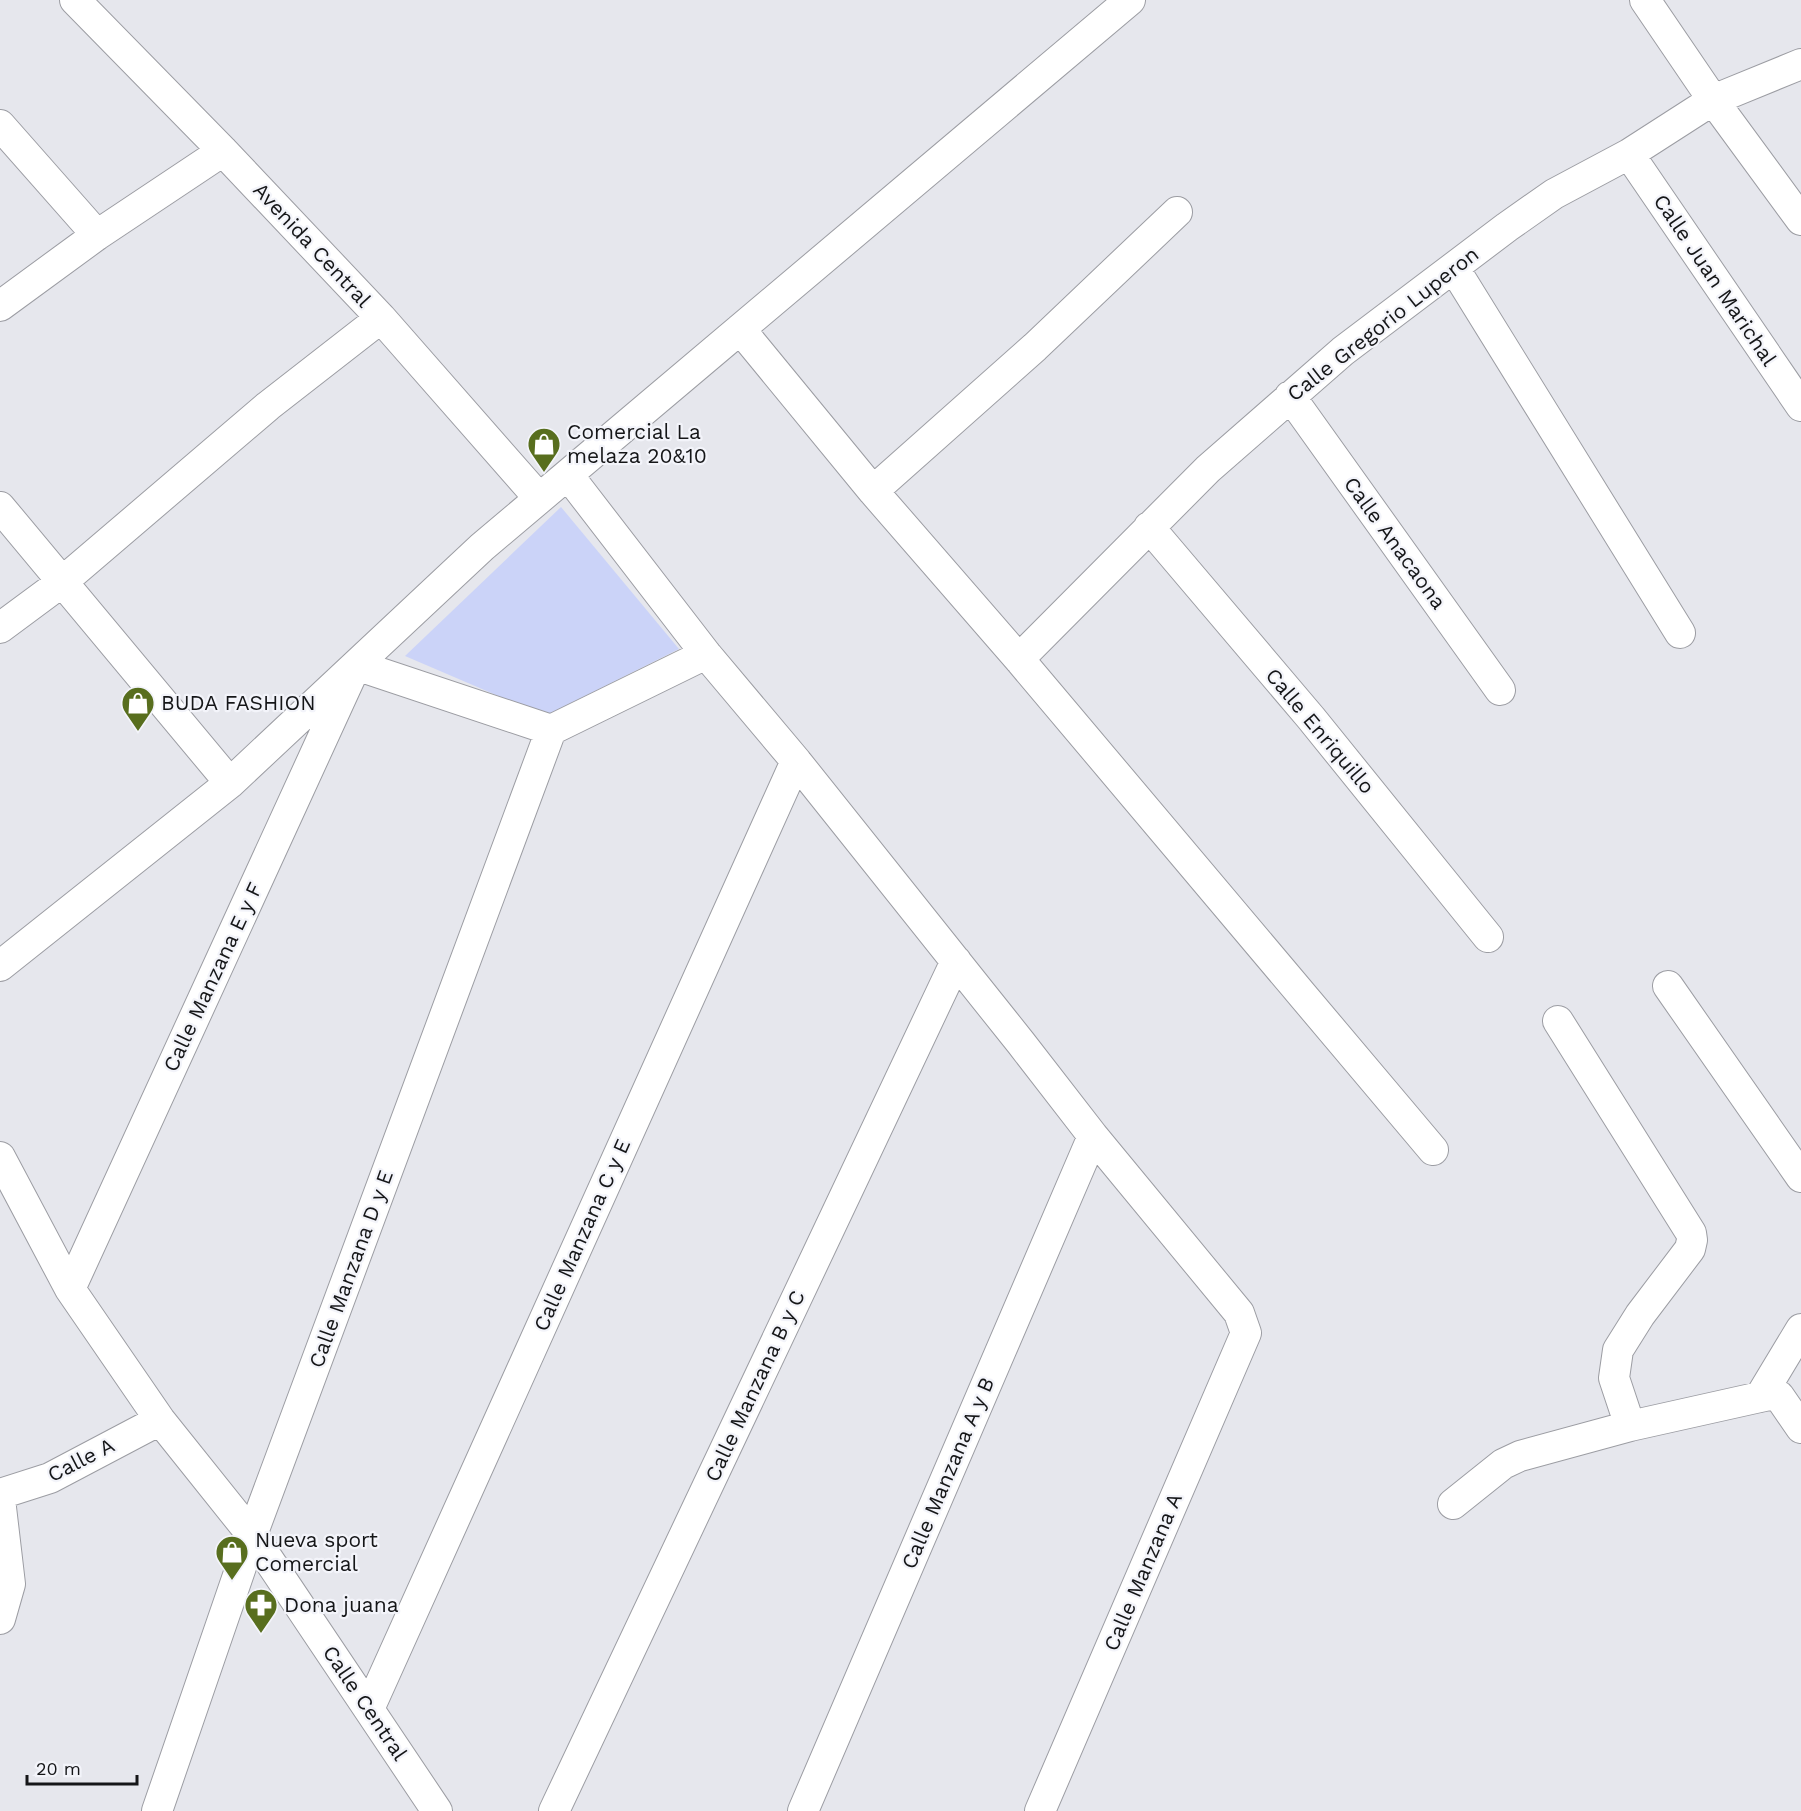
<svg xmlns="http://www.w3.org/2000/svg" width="1801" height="1811" font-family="'Work Sans',sans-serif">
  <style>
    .green { fill: #cbd3f8 }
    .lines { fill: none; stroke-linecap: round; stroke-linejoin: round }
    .minor-casing { stroke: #9c9da3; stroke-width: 32 }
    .minor { stroke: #fff; stroke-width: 30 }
    .labels { text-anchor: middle; stroke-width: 4.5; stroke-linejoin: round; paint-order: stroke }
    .street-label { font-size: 21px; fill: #151618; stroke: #f3f4fa }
    .poi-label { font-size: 21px; fill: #151618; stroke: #f3f4fa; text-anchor: start }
  </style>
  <rect width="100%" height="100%" fill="#e6e7ed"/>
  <path class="green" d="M561,507L679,649L545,716L405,656Z"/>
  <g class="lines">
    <defs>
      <path id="minor" d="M75,0L223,151L381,318L539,498
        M1645,0L1713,100L1801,220
        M0,125L97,235
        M1629,154L1801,406
        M1454,268L1680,633
        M0,306L97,235L223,151
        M740,329L873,491L1019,659L1433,1150
        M1290,396L1500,690
        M568,475L706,654L796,761L1021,1043L1093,1136L1239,1313L1246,1333L1040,1811
        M873,491L1035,347L1177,212
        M0,507L230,783
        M1149,527L1311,718L1488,937
        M0,628L62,582L268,406L381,318
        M1019,659L1208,469L1343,351L1507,227L1554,194L1629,154L1713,100L1801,64
        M0,966L230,783L482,547L1130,0
        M1668,986L1801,1177
        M1558,1021L1691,1233L1692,1240L1690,1249L1640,1315L1618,1350L1614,1378L1630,1426
        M0,1157L70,1289L160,1420L252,1535L437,1811
        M70,1289L356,665L551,730L706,654
        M1760,1397L1801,1329
        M0,1494L50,1478L160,1420
        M0,1499L10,1584L0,1619
        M1453,1504L1503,1464L1520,1456L1630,1426L1760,1397L1774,1394L1779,1396L1801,1428
        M369,1709L796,761
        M157,1811L252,1535L551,730
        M554,1811L956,961
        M803,1811L1093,1136"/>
    </defs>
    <use href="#minor" class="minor-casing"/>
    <use href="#minor" class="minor"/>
  </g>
  <defs>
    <symbol id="shop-pin" viewBox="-11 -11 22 30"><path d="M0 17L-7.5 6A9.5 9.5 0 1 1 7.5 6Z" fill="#586e1e" stroke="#f3f4fa"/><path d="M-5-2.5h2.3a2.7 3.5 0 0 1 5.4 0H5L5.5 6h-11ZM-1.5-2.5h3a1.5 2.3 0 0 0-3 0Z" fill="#fff"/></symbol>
    <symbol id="pharmacy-pin" viewBox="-11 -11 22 30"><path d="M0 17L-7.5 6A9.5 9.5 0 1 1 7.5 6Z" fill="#586e1e" stroke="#f3f4fa"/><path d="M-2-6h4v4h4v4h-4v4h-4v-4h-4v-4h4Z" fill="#fff"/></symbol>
  </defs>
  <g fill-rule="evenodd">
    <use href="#shop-pin" x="525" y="425" width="38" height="52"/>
    <use href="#shop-pin" x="119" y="684" width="38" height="52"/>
    <use href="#shop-pin" x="213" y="1533" width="38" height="52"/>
    <use href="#pharmacy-pin" x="242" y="1586" width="38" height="52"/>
  </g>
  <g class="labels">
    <g class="street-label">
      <text transform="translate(312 245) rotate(47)" y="7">Avenida Central</text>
      <text transform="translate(1715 280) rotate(56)" y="7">Calle Juan Marichal</text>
      <text transform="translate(1383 324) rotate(-38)" y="7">Calle Gregorio Luperon</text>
      <text transform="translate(1395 543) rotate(54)" y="7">Calle Anacaona</text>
      <text transform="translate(1320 731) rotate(50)" y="7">Calle Enriquillo</text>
      <text transform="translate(213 977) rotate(-65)" y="7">Calle Manzana E y F</text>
      <text transform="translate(582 1235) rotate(-66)" y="7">Calle Manzana C y E</text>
      <text transform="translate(351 1269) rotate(-70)" y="7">Calle Manzana D y E</text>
      <text transform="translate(755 1386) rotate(-65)" y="7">Calle Manzana B y C</text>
      <text transform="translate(81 1460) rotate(-27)" y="7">Calle A</text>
      <text transform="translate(948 1473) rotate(-67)" y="7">Calle Manzana A y B</text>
      <text transform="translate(1143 1572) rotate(-67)" y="7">Calle Manzana A</text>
      <text transform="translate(365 1703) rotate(56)" y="7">Calle Central</text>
    </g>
    <g class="poi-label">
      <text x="567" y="439">Comercial La<tspan x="567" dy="24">melaza 20&amp;10</tspan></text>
      <text x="161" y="710">BUDA FASHION</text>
      <text x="255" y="1547">Nueva sport<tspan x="255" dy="24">Comercial</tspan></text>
      <text x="284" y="1612">Dona juana</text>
    </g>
  </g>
  <path d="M27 1775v9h110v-9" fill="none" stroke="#151618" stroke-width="3"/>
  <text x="36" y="1775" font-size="18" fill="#151618" stroke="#f3f4fa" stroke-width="4.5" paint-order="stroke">20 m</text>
</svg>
